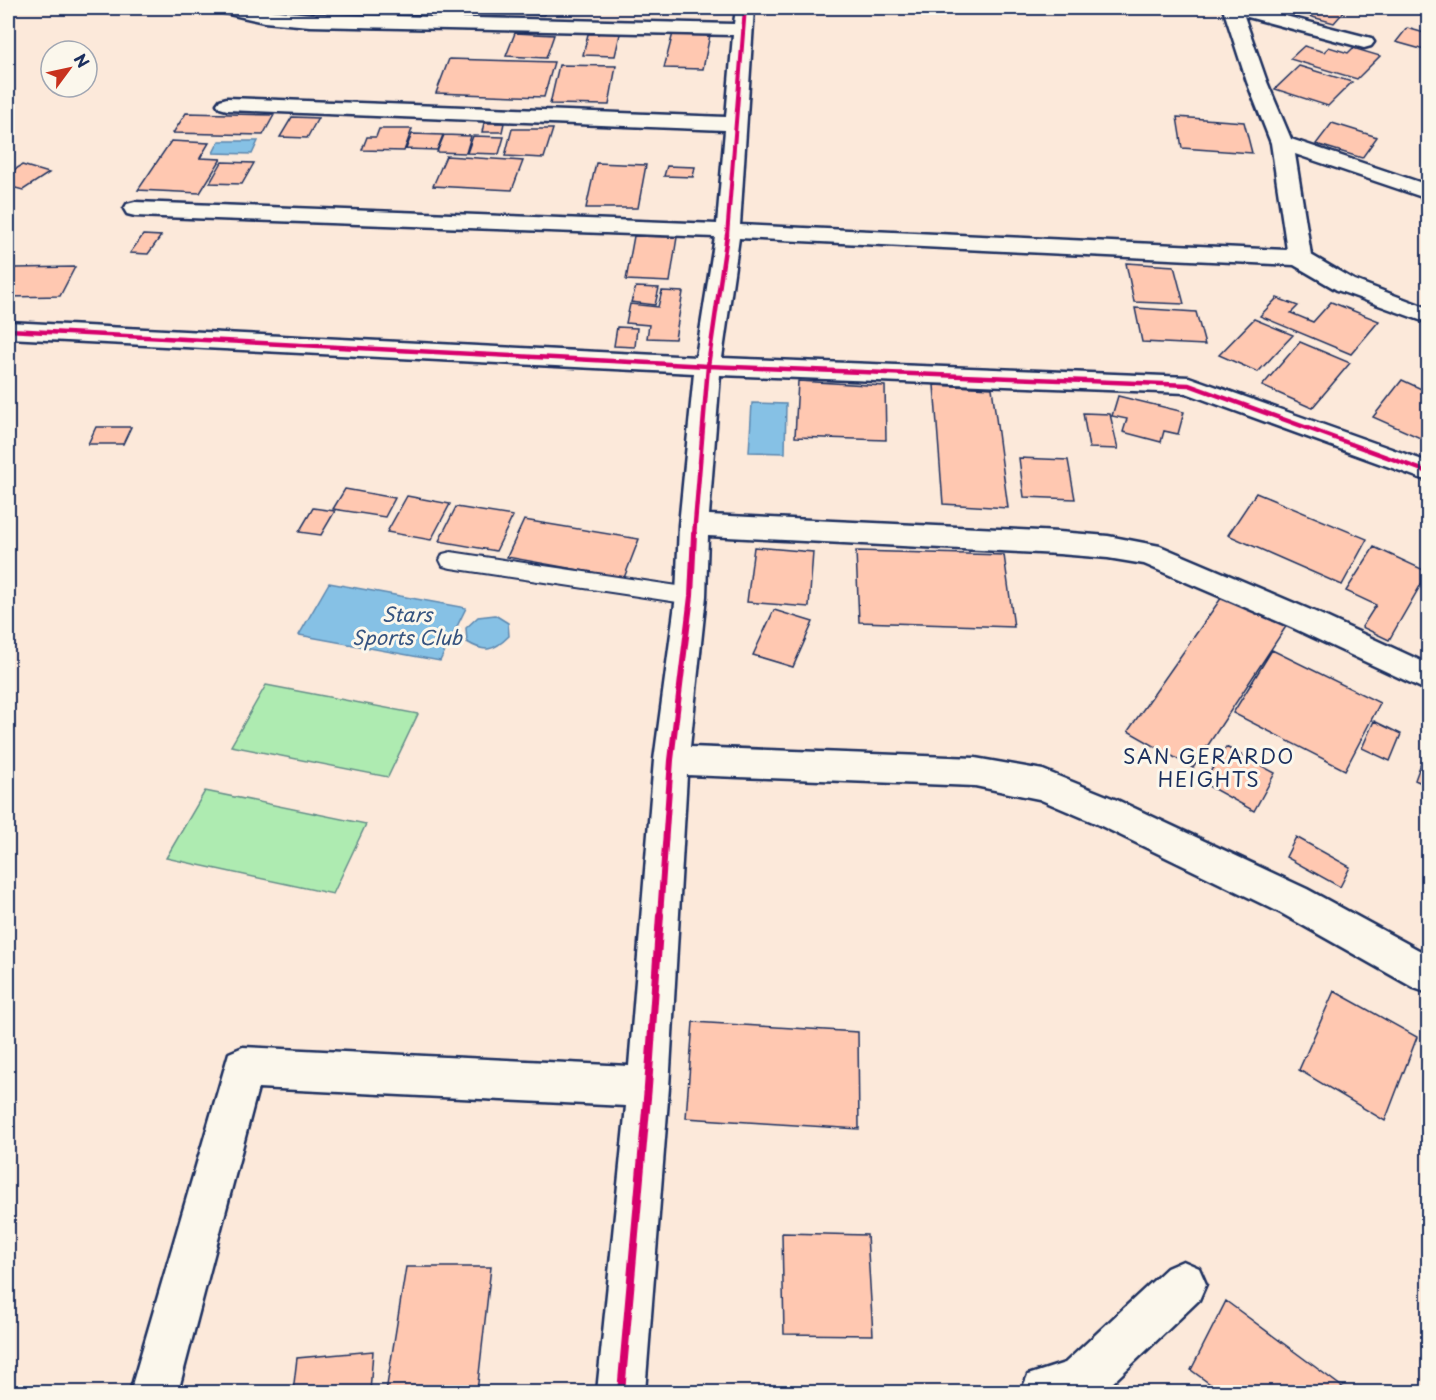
<svg xmlns="http://www.w3.org/2000/svg" width="1436" height="1400" font-family="'Playpen Sans',sans-serif">
	<rect width="100%" height="100%" fill="#fce9da"/>
	<filter id="ink" filterUnits="userSpaceOnUse"><feTurbulence type="fractalNoise" baseFrequency=".0167" numOctaves="2"/><feDisplacementMap in="SourceGraphic" scale="12" xChannelSelector="R" yChannelSelector="G"/><feConvolveMatrix kernelMatrix="1 2 1 2 8 2 1 2 1" color-interpolation-filters="sRGB"/></filter>
	<g filter="url(#ink)">
		<path fill="#aeebb1" stroke="#648d88" stroke-width="1.5" d="M 266,685 L 418,714 L 388,777 L 231,746 Z
			M 205,791 L 366,824 L 333,894 L 166,858 Z"/>
		<path fill="#86c1e5" stroke="#5b87af" stroke-width="1.5" d="M 219,141 L 258,141 L 252,154 L 213,153 Z
			M 752,403 L 786,404 L 785,453 L 749,452 Z
			M 329,583 L 466,608 L 440,661 L 299,635 Z
			M 495,615 L 508,623 L 509,636 C 494,651 485,653 467,642 L 466,628 L 478,617 Z"/>
		<path fill="#ffc8b1" stroke="#1b2f5e" stroke-width="1.5" d="M 467,8 L 508,8 L 506,15 L 465,14 Z
			M 518,8 L 583,8 L 583,11 L 547,8 L 544,15 L 515,14 Z
			M 1312,8 L 1347,8 L 1334,23 L 1305,15 Z
			M 1407,28 L 1428,34 L 1428,51 L 1396,42 Z
			M 674,29 L 700,30 L 700,34 L 710,35 L 703,69 L 664,68 Z
			M 599,30 L 621,30 L 615,56 L 583,55 L 588,34 L 598,34 Z
			M 515,33 L 554,35 L 546,58 L 506,56 Z
			M 1304,46 L 1324,52 L 1329,47 L 1348,53 L 1353,48 L 1380,56 L 1357,79 L 1290,59 Z
			M 449,59 L 554,62 L 544,97 L 436,93 Z
			M 559,65 L 616,66 L 609,105 L 550,104 Z
			M 1299,66 L 1352,82 L 1328,106 L 1275,89 Z
			M 186,113 L 274,115 L 263,135 L 173,133 Z
			M 292,117 L 318,118 L 307,138 L 280,137 Z
			M 1177,117 L 1244,122 L 1252,153 L 1182,148 Z
			M 484,123 L 504,123 L 502,132 L 482,132 Z
			M 1332,123 L 1377,137 L 1362,158 L 1316,144 Z
			M 379,129 L 412,129 L 404,151 L 362,150 L 367,137 L 376,137 Z
			M 512,129 L 553,129 L 544,158 L 505,156 Z
			M 412,134 L 443,135 L 437,150 L 406,149 Z
			M 444,135 L 471,136 L 466,153 L 437,152 Z
			M 473,136 L 504,137 L 499,154 L 467,153 Z
			M 171,141 L 209,143 L 200,158 L 221,159 L 200,193 L 138,190 Z
			M 446,156 L 523,161 L 512,190 L 433,186 Z
			M 222,162 L 254,163 L 242,184 L 210,183 Z
			M 596,163 L 646,165 L 638,208 L 586,208 Z
			M 22,165 L 49,173 L 23,190 L 8,186 L 8,174 Z
			M 667,166 L 695,167 L 693,177 L 664,176 Z
			M 143,235 L 161,236 L 148,254 L 130,253 Z
			M 634,236 L 677,237 L 670,282 L 626,280 Z
			M 1126,263 L 1174,266 L 1184,304 L 1134,302 Z
			M 75,267 L 60,296 L 8,297 L 8,279 L 15,268 Z
			M 636,287 L 659,288 L 655,305 L 631,302 Z
			M 662,291 L 683,292 L 675,339 L 647,338 L 649,325 L 626,323 L 630,304 L 658,307 Z
			M 1277,298 L 1298,306 L 1291,313 L 1313,322 L 1331,302 L 1379,321 L 1351,354 L 1260,316 Z
			M 1135,308 L 1196,312 L 1205,345 L 1142,342 Z
			M 1254,319 L 1293,335 L 1258,372 L 1219,355 Z
			M 617,327 L 637,328 L 635,347 L 614,346 Z
			M 1300,342 L 1350,363 L 1312,408 L 1262,386 Z
			M 1402,380 L 1428,392 L 1428,438 L 1427,441 L 1373,417 Z
			M 798,381 L 885,386 L 886,440 L 795,437 Z
			M 934,385 L 992,388 L 1008,508 L 943,504 Z
			M 1118,396 L 1184,412 L 1178,434 L 1164,431 L 1161,442 L 1123,432 L 1127,419 L 1112,416 Z
			M 1083,413 L 1110,414 L 1118,449 L 1089,448 Z
			M 96,427 L 131,427 L 123,444 L 88,444 Z
			M 1019,458 L 1068,460 L 1075,499 L 1024,497 Z
			M 345,489 L 395,498 L 385,517 L 333,509 Z
			M 1256,493 L 1367,539 L 1342,585 L 1228,535 Z
			M 407,496 L 450,504 L 431,540 L 387,532 Z
			M 456,507 L 513,516 L 496,551 L 439,541 Z
			M 313,508 L 335,511 L 321,535 L 299,532 Z
			M 524,520 L 639,539 L 624,578 L 507,557 Z
			M 754,547 L 813,552 L 809,607 L 747,602 Z
			M 1374,547 L 1428,572 L 1389,640 L 1362,627 L 1376,605 L 1346,591 Z
			M 856,551 L 1004,555 L 1014,627 L 859,622 Z
			M 1224,594 L 1287,625 L 1193,768 L 1128,731 Z
			M 774,610 L 813,622 L 793,667 L 753,655 Z
			M 1272,650 L 1380,703 L 1345,770 L 1233,713 Z
			M 1374,721 L 1401,734 L 1390,761 L 1362,748 Z
			M 1428,744 L 1428,786 L 1415,780 Z
			M 1226,747 L 1275,773 L 1254,811 L 1203,783 Z
			M 1296,837 L 1350,867 L 1340,887 L 1286,857 Z
			M 1334,991 L 1417,1037 L 1385,1121 L 1299,1070 Z
			M 693,1022 L 858,1032 L 859,1129 L 686,1118 Z
			M 782,1233 L 867,1235 L 873,1335 L 784,1334 Z
			M 406,1267 L 491,1267 L 477,1392 L 386,1392 Z
			M 1226,1301 L 1349,1392 L 1221,1392 L 1191,1370 Z
			M 373,1351 L 370,1392 L 293,1392 L 297,1358 Z"/>
		<g fill="none" stroke-linecap="round" stroke-linejoin="round">
			<g stroke="#1b2f5e" stroke-width="4">
				<path id="service" d="M 451,552 L 691,588 L 699,590 L 702,596 L 699,602 L 691,604 L 451,568 L 443,566 L 440,560 L 443,554 Z"/>
			</g>
			<g stroke="#1b2f5e" stroke-width="5">
				<path id="minor" d="M 218,8 L 250,8 L 310,14 L 734,24 L 736,8 L 754,8 L 740,225 L 1287,250 L 1271,143 L 1247,82 L 1223,8 L 1254,8 L 1371,38 L 1374,42 L 1371,46 L 1364,48 L 1244,16 L 1267,82 L 1291,139 L 1428,185 L 1428,199 L 1295,154 L 1311,255 L 1354,280 L 1428,308 L 1428,323 L 1337,290 L 1294,265 L 739,238 L 722,358 L 1189,377 L 1428,462 L 1428,481 L 1186,393 L 720,375 L 709,515 L 1059,532 L 1108,536 L 1160,546 L 1313,611 L 1428,664 L 1428,691 L 1291,627 L 1144,564 L 1108,558 L 1059,554 L 708,536 L 706,596 L 690,747 L 975,758 L 1043,770 L 1117,800 L 1307,889 L 1428,955 L 1428,993 L 1414,988 L 1281,913 L 1093,822 L 1039,799 L 975,786 L 687,775 L 669,1087 L 645,1392 L 597,1392 L 626,1106 L 258,1088 L 178,1392 L 130,1392 L 229,1053 L 243,1047 L 629,1066 L 654,760 L 676,596 L 679,525 L 694,373 L 8,338 L 8,322 L 696,357 L 715,237 L 135,216 L 127,214 L 124,209 L 127,204 L 135,202 L 717,224 L 725,130 L 227,110 L 220,108 L 217,104 L 220,100 L 227,98 L 726,117 L 733,35 L 310,26 L 264,22 L 220,12 Z
					M 1183,1261 L 1199,1268 L 1206,1284 L 1199,1300 L 1103,1392 L 1021,1392 L 1028,1375 L 1065,1363 L 1167,1268 Z"/>
			</g>
			<use href="#service" fill="#fbf7ec" fill-rule="evenodd"/>
			<use href="#minor" fill="#fbf7ec" fill-rule="evenodd"/>
			<g stroke="#fbf7ec" stroke-width="6">
				<path id="cycleway-far3" d="M 727,236 L 745,8"/>
			</g>
			<g stroke="#fbf7ec" stroke-width="8">
				<path id="cycleway-far2" d="M 8,330 L 708,366 L 1189,385 L 1428,472
					M 694,536 L 708,366 L 727,235"/>
			</g>
			<g stroke="#fbf7ec" stroke-width="10">
				<path id="cycleway-far1" d="M 660,916 L 671,760 L 691,596 L 694,534"/>
			</g>
			<g stroke="#fbf7ec" stroke-width="11">
				<path id="cycleway" d="M 621,1392 L 648,1087 L 660,915"/>
			</g>
			<use href="#cycleway-far3" stroke="#d6006c" stroke-width="4"/>
			<use href="#cycleway-far2" stroke="#d6006c" stroke-width="4.5"/>
			<use href="#cycleway-far1" stroke="#d6006c" stroke-width="6"/>
			<use href="#cycleway" stroke="#d6006c" stroke-width="8"/>
		</g>
	</g>
	<g text-anchor="middle" stroke-width="6" stroke-linejoin="round" paint-order="stroke">
		<g font-size="20" font-style="italic" fill="#365480" stroke="#fbf7ec">
			<text x="407" y="622">Stars<tspan x="407" dy="23">Sports Club</tspan></text>
		</g>
		<g font-size="20" letter-spacing="1.5" fill="#1b2f5e" stroke="#fbf7ec">
			<text x="1209" y="764">SAN GERARDO<tspan x="1209" dy="23">HEIGHTS</tspan></text>
		</g>
	</g>
	<rect width="1436" height="1400" fill="none" stroke="#fbf7ec" stroke-width="30"/>
	<rect x="15" y="15" width="1406" height="1370" fill="none" stroke="#1b2f5e" stroke-width="2" filter="url(#ink)"/>
	<g transform="translate(69 69) rotate(57)"><circle r="28" fill="#fbf7ec" stroke="#a1a7b3" stroke-width="1.5"/>
	<path d="M0-4.5L10 22L0 15L-10 22Z" fill="#c8321e"/>
	<text y="-9" font-size="16" font-weight="bold" text-anchor="middle" fill="#1b2f5e">N</text>
	</g>
</svg>
